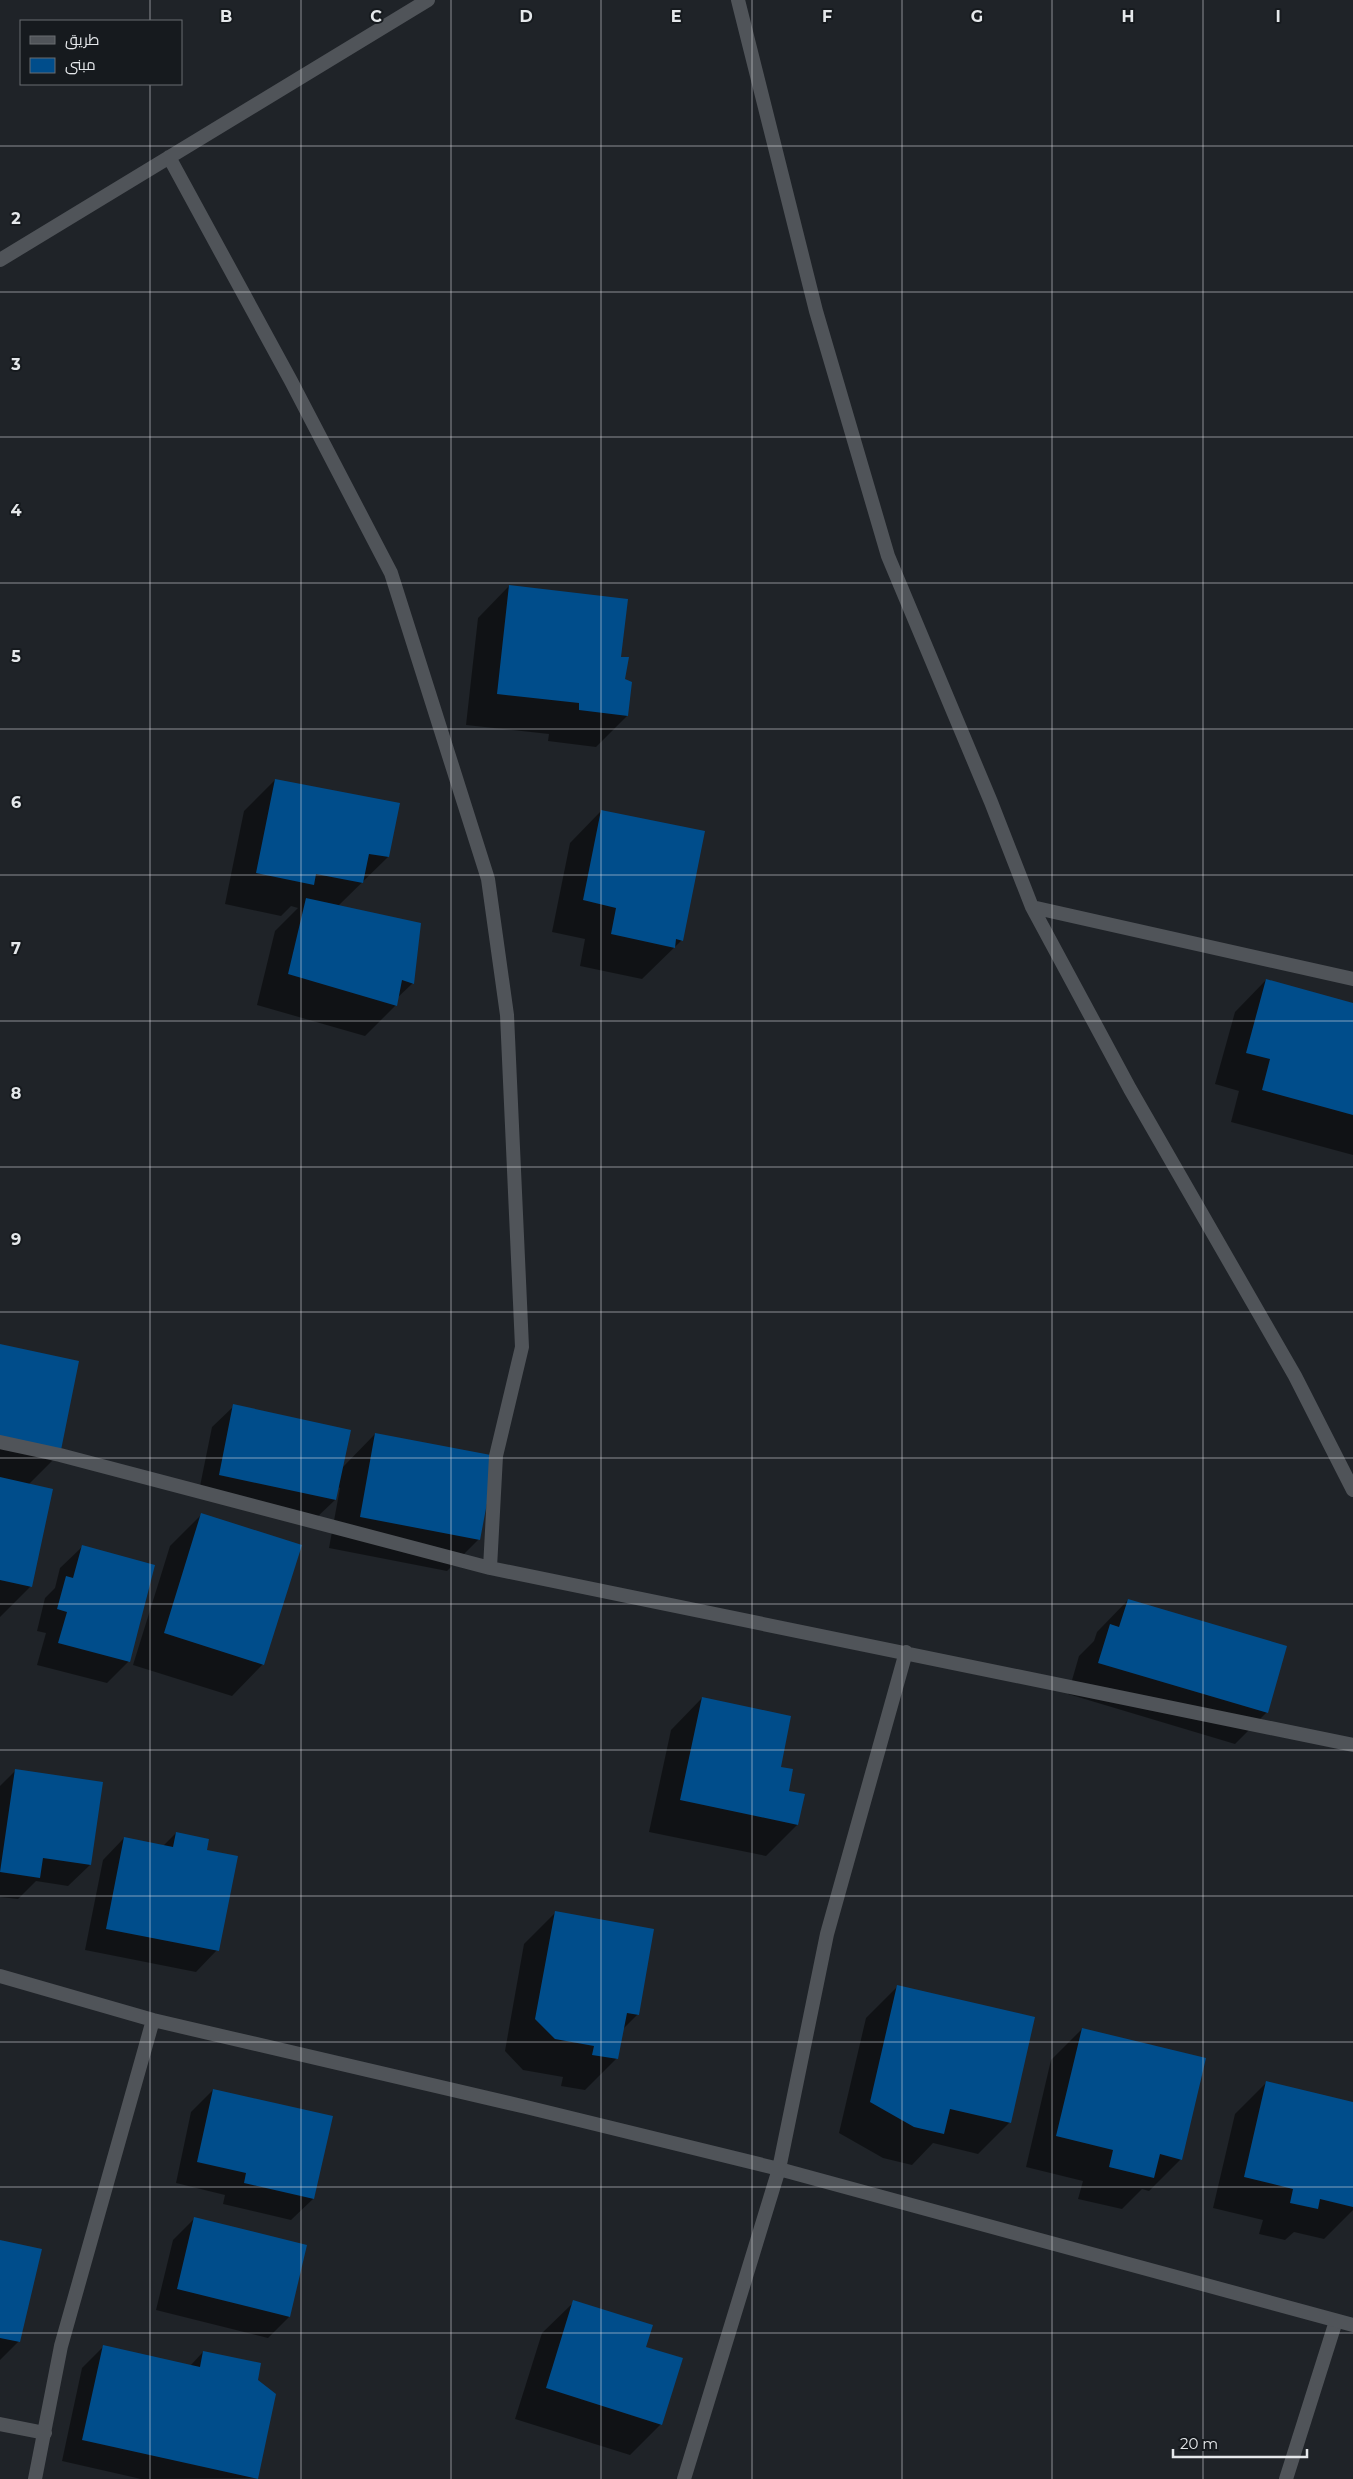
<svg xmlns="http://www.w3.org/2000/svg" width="1353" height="2479" font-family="Montserrat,Cairo,sans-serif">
	<rect width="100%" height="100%" fill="#1f2328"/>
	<path fill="#0007" d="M 509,586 L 620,658 L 627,716 L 596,747 L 548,741 L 549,734 L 466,725 L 478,618 Z
		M 275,780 L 388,857 L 338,906 L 413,983 L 397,998 L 396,1005 L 365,1036 L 257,1005 L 275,931 L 298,908 L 291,906 L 281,916 L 225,904 L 244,811 Z
		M 601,811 L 682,940 L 642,979 L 580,966 L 585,939 L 552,932 L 570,843 Z
		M 1266,980 L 1353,1004 L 1353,1155 L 1231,1122 L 1239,1091 L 1215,1084 L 1235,1012 Z
		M 0,1346 L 59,1454 L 28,1485 L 52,1490 L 30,1587 L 0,1617 Z
		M 234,1406 L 342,1468 L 375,1434 L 479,1539 L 447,1571 L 329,1548 L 340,1488 L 338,1487 L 335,1500 L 313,1521 L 198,1496 L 212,1427 Z
		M 201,1515 L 263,1664 L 232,1696 L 133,1665 L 170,1546 Z
		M 82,1547 L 153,1566 L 128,1662 L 107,1683 L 37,1665 L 46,1633 L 37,1631 L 45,1598 L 55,1588 L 60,1568 Z
		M 1128,1600 L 1267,1712 L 1235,1744 L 1068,1694 L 1079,1656 L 1094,1641 L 1097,1632 Z
		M 702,1698 L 779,1768 L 797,1825 L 766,1856 L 649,1832 L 671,1730 Z
		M 16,1770 L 90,1865 L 68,1886 L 36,1881 L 18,1899 L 0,1897 L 0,1786 Z
		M 176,1833 L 205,1851 L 217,1950 L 196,1972 L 85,1950 L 103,1860 L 124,1838 L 163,1846 Z
		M 556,1912 L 638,2014 L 622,2030 L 617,2058 L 585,2090 L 561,2086 L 563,2077 L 523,2070 L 505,2051 L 524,1944 Z
		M 898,1986 L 1010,2122 L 978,2154 L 933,2143 L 912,2165 L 883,2158 L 839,2133 L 866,2018 Z
		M 1082,2029 L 1181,2159 L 1149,2191 L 1142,2189 L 1122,2209 L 1078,2199 L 1083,2181 L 1026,2167 L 1051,2060 Z
		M 1266,2083 L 1353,2103 L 1353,2210 L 1324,2239 L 1294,2232 L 1285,2240 L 1259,2234 L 1263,2220 L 1213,2208 L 1235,2114 Z
		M 213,2090 L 331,2117 L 313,2199 L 291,2220 L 223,2204 L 225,2195 L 176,2183 L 191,2112 Z
		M 195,2218 L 306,2246 L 289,2317 L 268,2338 L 156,2310 L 173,2240 Z
		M 0,2241 L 19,2341 L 0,2360 Z
		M 574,2302 L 644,2348 L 661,2424 L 630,2455 L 515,2419 L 542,2333 Z
		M 103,2347 L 190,2366 L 203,2352 L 257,2380 L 256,2478 L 141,2479 L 62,2461 L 82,2368 Z"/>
	<path fill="#004d8b" d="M 509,585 L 628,599 L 621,657 L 629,657 L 625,679 L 632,682 L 628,716 L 579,710 L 579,703 L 497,694 Z
		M 275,779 L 400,803 L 389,857 L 369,854 L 363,883 L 316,874 L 314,885 L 256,873 Z
		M 601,810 L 705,831 L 683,941 L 676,939 L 675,948 L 611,934 L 616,908 L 583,900 Z
		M 306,898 L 421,923 L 414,984 L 402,980 L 397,1006 L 288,974 Z
		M 1266,979 L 1353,1003 L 1353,1115 L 1262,1090 L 1270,1059 L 1246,1053 Z
		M 0,1344 L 79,1361 L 60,1455 L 0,1442 Z
		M 233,1404 L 351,1430 L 336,1500 L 219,1475 Z
		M 375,1433 L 496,1456 L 480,1540 L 360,1517 Z
		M 0,1477 L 53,1489 L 32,1587 L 0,1580 Z
		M 201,1513 L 302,1545 L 264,1665 L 164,1633 Z
		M 82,1545 L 155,1565 L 130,1662 L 58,1643 L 67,1612 L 57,1609 L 66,1576 L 73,1578 Z
		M 1128,1599 L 1287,1646 L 1268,1713 L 1098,1663 L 1110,1624 L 1119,1627 Z
		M 702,1697 L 791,1716 L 781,1767 L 793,1769 L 789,1791 L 805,1794 L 798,1825 L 680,1800 Z
		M 15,1769 L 103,1782 L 91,1865 L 43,1858 L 40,1878 L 0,1872 Z
		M 176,1832 L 209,1839 L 207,1850 L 238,1856 L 219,1951 L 106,1929 L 124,1837 L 173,1847 Z
		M 555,1911 L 654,1929 L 639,2015 L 627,2013 L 618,2059 L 592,2055 L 594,2046 L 555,2039 L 535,2019 Z
		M 897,1985 L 1035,2017 L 1011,2123 L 950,2109 L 944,2134 L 914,2127 L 870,2102 Z
		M 1082,2028 L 1206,2058 L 1182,2160 L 1160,2154 L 1154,2178 L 1109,2167 L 1113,2150 L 1056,2136 Z
		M 1266,2081 L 1353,2102 L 1353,2207 L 1320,2199 L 1318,2209 L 1290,2203 L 1293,2189 L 1244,2177 Z
		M 213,2089 L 333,2116 L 314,2199 L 244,2183 L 246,2173 L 197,2162 Z
		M 194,2217 L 307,2245 L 290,2317 L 177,2289 Z
		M 0,2240 L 42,2249 L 20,2342 L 0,2338 Z
		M 573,2300 L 653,2325 L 646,2347 L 683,2358 L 662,2425 L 546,2388 Z
		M 103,2345 L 200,2367 L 203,2351 L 261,2363 L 258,2380 L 276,2394 L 258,2479 L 82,2440 Z"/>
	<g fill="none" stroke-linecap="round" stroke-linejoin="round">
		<path stroke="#505459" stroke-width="14" d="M 1286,2479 L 1336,2321"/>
		<path stroke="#505459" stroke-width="14" d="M 738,0 L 816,311 L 888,556 L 991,802 L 1032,907 L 1130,1089 L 1295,1376 L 1353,1490
			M 169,157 L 291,381 L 391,573 L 488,879 L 507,1015 L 522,1347 L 496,1456 L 490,1568
			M 0,260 L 428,0
			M 1032,907 L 1353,979
			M 0,1442 L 60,1455 L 490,1568 L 1353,1745
			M 0,1976 L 153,2020 L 526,2107 L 779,2169 L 1353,2325
			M 0,2424 L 45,2433
			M 35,2479 L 61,2346 L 153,2020
			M 684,2479 L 779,2169 L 827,1934 L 906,1652"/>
	</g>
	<path fill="none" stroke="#e5e8eb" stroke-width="1" stroke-opacity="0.55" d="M 150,0 L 150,21M 301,0 L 301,2479M 451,0 L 451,2479M 601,0 L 601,2479M 752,0 L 752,2479M 902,0 L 902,2479M 1052,0 L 1052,2479M 1203,0 L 1203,2479M 150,84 L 150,2479M 0,146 L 1353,146M 0,292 L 1353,292M 0,437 L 1353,437M 0,583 L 1353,583M 0,729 L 1353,729M 0,875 L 1353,875M 0,1021 L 1353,1021M 0,1167 L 1353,1167M 0,1312 L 1353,1312M 0,1458 L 1353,1458M 0,1604 L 1353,1604M 0,1750 L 1353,1750M 0,1896 L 1353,1896M 0,2042 L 1353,2042M 0,2187 L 1353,2187M 0,2333 L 1353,2333"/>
	<g font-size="16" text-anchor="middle" font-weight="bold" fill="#e5e8eb" stroke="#161a1e" stroke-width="4" stroke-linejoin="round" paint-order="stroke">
		<text x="226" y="22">B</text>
		<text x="376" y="22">C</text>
		<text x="526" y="22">D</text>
		<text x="676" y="22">E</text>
		<text x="827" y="22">F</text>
		<text x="977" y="22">G</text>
		<text x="1128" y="22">H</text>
		<text x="1278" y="22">I</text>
		<text x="16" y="224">2</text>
		<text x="16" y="370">3</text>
		<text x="16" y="516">4</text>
		<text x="16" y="662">5</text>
		<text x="16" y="808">6</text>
		<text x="16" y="954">7</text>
		<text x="16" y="1099">8</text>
		<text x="16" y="1245">9</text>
	</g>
	<rect x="20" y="20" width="162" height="65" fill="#161a1e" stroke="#696c70"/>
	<rect x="30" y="36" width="25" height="8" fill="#505459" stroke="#696c70"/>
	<text x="65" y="45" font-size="15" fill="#e5e8eb">طريق</text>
	<rect x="30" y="58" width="25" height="15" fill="#004d8b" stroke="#696c70"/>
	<text x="65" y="70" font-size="15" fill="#e5e8eb">مبنى</text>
	<path d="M1173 2449v8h134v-8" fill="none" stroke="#e5e8eb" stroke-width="2.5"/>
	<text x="1180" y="2449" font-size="15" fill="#e5e8eb" stroke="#161a1e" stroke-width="4" paint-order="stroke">20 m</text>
</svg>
